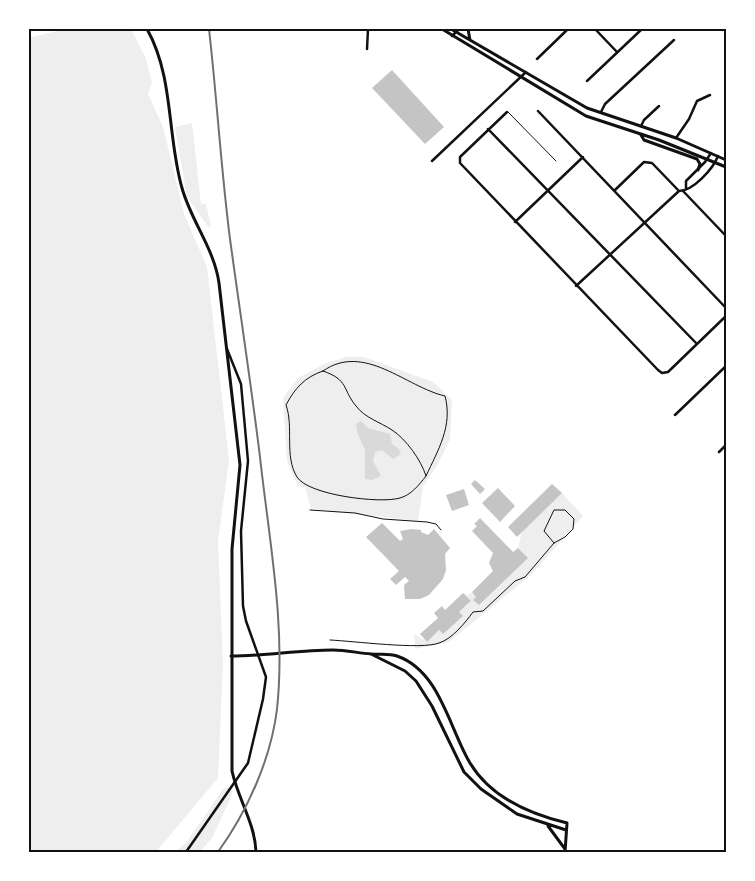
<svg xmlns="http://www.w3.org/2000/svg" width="755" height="881" font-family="Montserrat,sans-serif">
	<rect width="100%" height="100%" fill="#fff"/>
	<path fill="#eee" d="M 65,29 L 131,29 L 146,59 L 152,83 L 148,94 L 163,127 L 184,214 L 207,267 L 229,460 L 218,542 L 223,664 L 218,778 L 156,852 L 29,852 L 29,38 Z
		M 192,123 L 201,204 L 206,204 L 211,226 L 209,228 L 187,197 L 175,127 Z
		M 346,357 L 364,357 L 433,382 L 452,400 L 450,439 L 438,464 L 423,487 L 418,521 L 311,509 L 305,487 L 298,486 L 287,461 L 283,398 L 298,378 L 324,364 Z
		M 562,493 L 583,516 L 532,574 L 449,642 L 415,649 L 414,634 L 427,642 L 439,630 L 443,634 L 459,612 L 471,602 L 463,593 L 468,595 L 472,592 L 476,597 L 474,600 L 479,605 L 527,558 L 518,548 L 522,531 Z
		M 227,787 L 232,791 L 231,797 L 212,838 L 200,852 L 175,852 L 186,843 L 224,788 Z"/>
	<path fill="#d9d9d9" d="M 361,421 L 368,428 L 390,434 L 392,444 L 399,449 L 401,454 L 393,459 L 382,450 L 375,452 L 373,461 L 381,476 L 372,480 L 365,479 L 365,450 L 357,432 L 356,424 Z"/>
	<path fill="#c4c4c4" d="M 392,70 L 444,127 L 425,144 L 372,88 Z
		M 475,480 L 485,489 L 480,494 L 471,484 Z
		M 552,484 L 562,493 L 517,537 L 508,527 Z
		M 498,488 L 515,506 L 500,522 L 482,503 Z
		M 464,489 L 469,505 L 452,511 L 446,495 Z
		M 480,518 L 513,552 L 518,548 L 528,558 L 479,605 L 473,600 L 476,597 L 472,592 L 493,571 L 489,563 L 493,553 L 472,531 L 477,526 L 474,524 Z
		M 382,523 L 400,541 L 403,539 L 400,531 L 412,529 L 421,530 L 421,532 L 428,535 L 434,529 L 450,548 L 445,554 L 446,570 L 443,579 L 429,595 L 420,599 L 405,599 L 404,585 L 409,581 L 405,577 L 396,585 L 390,579 L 399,571 L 366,537 Z
		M 463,593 L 471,601 L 459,612 L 463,616 L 443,634 L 439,630 L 427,642 L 420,634 L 438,618 L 434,613 L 442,606 L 445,610 Z"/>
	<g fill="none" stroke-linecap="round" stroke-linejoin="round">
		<path stroke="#111" stroke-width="1" d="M 323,371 C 349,380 342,389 356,406 C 365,418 380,422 392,430 C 406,439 421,460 426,476 C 419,485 411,495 400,498 C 380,504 308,495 297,477 C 284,456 294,427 286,405 C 295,388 305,377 323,371 Z
			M 323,371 C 364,342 406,387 445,396 C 453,426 438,450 426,476
			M 310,510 L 355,513 L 383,519 L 427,522 L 436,524 L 441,530
			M 330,640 C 353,641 421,650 439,643 C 452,639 465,623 473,612 L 483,611 L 515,581 L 525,577 L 554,543 L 565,537 L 573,529 L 574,519 L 565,510 L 554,510 L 544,531 L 554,543"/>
		<path stroke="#111" stroke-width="1" d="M 508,112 L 556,161"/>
		<path stroke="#111" stroke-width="2.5" d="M 595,29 L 617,52
			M 452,36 L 459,29
			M 367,49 L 368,29
			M 537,59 L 568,29
			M 587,81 L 642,29
			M 538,111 L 726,308
			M 507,112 L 460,157 L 460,163 L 658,370 L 662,373 L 668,372 L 726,316
			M 601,112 L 605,104 L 674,40
			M 641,126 L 644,120 L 659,106
			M 488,129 L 697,344
			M 676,138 L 689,119 L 697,101 L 710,95
			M 432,161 L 526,72
			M 686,188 L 686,181 L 705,162 L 711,153
			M 615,190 L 644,162 L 652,163 L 679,191
			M 683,191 L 726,236
			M 515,222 L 583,157
			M 576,286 L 679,191 C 693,191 713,169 718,156
			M 675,415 L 726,366
			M 719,452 L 726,445
			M 186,852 L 248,763 L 263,699 L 266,677 L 246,621 L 243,606 L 241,531 L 248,461 L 241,384 L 227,349"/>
		<path stroke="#111" stroke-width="3" d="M 147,29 C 174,77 167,136 182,188 C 191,221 214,248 219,283 L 240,465 L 232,549 L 232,771 C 238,799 255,823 256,852
			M 442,29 L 586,116 L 659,140 L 726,167
			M 451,29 L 587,108 L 676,138 L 726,160
			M 468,29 L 470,40
			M 641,135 L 644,140 L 697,159 L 700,164 L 698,170
			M 371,654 L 405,671 L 416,681 L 432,706 L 464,772 L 481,789 L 517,814 L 566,830
			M 231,656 C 265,656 299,650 333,650 C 346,650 358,653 371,654 C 380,655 388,653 397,656 C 440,671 449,728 470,763 C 491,798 529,814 567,823 L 565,852
			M 548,826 L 565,849"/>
		<path stroke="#707070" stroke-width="2" d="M 209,29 C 217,99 221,169 230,239 C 240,312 251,384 260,457 C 269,540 286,625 277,709 C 271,759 247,812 218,852"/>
	</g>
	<rect width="755" height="881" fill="none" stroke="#ffffff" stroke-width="60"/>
	<rect x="30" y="30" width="695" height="821" fill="none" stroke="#111" stroke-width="2"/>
</svg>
